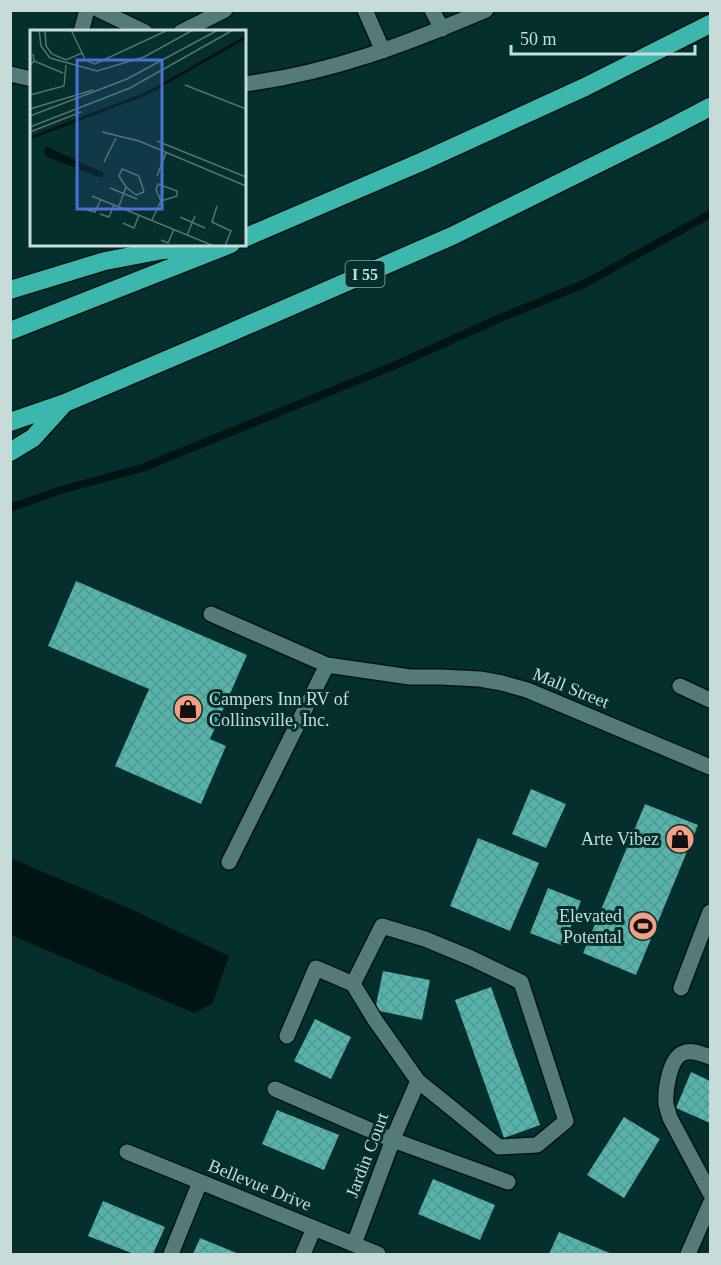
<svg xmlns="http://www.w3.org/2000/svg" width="721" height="1265" font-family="Georgia,serif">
	<defs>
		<pattern id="building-cross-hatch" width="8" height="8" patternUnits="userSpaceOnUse" patternTransform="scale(1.5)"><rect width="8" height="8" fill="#58b3ab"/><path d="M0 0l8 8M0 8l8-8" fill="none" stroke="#519790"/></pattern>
	</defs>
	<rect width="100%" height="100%" fill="#042f2c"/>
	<path fill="#001513" d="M 10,858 L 131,909 L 229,956 L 213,1003 L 194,1013 L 11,935 Z"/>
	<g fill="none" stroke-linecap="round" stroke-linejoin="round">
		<path stroke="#001513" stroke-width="8" d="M 10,508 L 61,490 L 142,468 L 398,364 L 498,319 L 584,284 L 710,214"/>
	</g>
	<path fill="url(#building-cross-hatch)" d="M 76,581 L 247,655 L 210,739 L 226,746 L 201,804 L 115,766 L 149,689 L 48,646 Z
		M 531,789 L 566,804 L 546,848 L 512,834 Z
		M 645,804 L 698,825 L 636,975 L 583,953 Z
		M 478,838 L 539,863 L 510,931 L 450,906 Z
		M 548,888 L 581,901 L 563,946 L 530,933 Z
		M 383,971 L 430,980 L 422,1020 L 375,1010 Z
		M 491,987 L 540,1125 L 504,1138 L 455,1000 Z
		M 315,1019 L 351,1037 L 331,1079 L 294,1061 Z
		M 691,1072 L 710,1081 L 710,1123 L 676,1108 Z
		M 277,1110 L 339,1135 L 324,1170 L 262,1144 Z
		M 624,1117 L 660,1139 L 624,1198 L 587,1175 Z
		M 433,1179 L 495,1205 L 480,1240 L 418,1214 Z
		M 103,1201 L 165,1227 L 153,1254 L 134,1254 L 88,1236 Z
		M 559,1232 L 612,1254 L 549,1254 Z
		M 200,1238 L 239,1254 L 193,1254 Z"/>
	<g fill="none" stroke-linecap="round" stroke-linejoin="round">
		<g stroke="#001614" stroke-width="18">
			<path id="minor" d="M 99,10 L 145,32
				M 365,10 L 383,51
				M 432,10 L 442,29
				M 81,32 L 87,10
				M 181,32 L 225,10
				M 10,74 L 32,79
				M 244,84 C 331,73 406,44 486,10
				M 211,614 L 327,665 L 410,677 L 440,677 L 480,679 L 502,683 L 527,690 L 710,767
				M 680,686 L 710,700
				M 229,862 L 327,665
				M 382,926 L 425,939 L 471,958 L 521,982 L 566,1121 L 537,1145 L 499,1147 L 454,1110 L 418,1081 L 375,1020 L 353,984 Z
				M 681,988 L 710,912
				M 287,1036 L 316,968 L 353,984
				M 710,1057 C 702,1054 692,1049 683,1053 C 669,1059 665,1091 666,1104 C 667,1109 669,1114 670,1118 L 710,1193
				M 275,1089 L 393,1140 L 508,1182
				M 127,1152 L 378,1254
				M 354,1244 L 395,1134 L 418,1081
				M 171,1254 L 200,1182
				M 303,1254 L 314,1228
				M 688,1254 L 710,1204"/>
		</g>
		<g stroke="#001614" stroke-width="21">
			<path id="highway" d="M 244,238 L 421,162 L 585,87 L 710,24
				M 10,290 L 105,261 L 163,250 L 210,247
				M 10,331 L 231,244
				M 10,422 L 65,403 L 218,338 L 452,236 L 664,131 L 710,107
				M 10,452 L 33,438 L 62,406"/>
		</g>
		<use href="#minor" stroke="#547b77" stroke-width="15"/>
		<use href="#highway" stroke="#3bb7ae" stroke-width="18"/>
	</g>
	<defs>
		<g id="shop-disc" transform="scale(1.5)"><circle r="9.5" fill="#f39f84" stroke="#042f2c"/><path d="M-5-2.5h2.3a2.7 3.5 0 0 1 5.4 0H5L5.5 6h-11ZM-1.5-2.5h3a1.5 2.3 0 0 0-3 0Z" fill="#111"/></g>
		<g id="stadium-disc" transform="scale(1.5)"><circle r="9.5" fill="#f39f84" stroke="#042f2c"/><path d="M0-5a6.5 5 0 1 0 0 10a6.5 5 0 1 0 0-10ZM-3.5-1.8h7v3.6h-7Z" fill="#111"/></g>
	</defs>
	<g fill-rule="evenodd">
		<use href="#shop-disc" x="188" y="709"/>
		<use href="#shop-disc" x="680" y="839"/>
		<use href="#stadium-disc" x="643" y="926"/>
	</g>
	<g text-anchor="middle" stroke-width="6" stroke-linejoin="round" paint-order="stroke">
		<rect fill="#042f2c" stroke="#8ca8a5" stroke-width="1.5" x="345.5" y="261" width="39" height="26" rx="4.5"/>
		<g font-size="16" font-weight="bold" fill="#c7dcd9">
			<text x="365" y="280">I 55</text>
		</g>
		<g font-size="18" fill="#c7dcd9" stroke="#042f2c">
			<text transform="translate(571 688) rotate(22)" y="6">Mall Street</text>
			<text transform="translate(367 1155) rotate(-69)" y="6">Jardin Court</text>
			<text transform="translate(260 1185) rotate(22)" y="6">Bellevue Drive</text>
		</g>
		<g font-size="18" fill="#c7dcd9" stroke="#042f2c" text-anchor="end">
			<text x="209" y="705" text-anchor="start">Campers Inn RV of<tspan x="209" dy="21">Collinsville, Inc.</tspan></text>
			<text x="659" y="845">Arte Vibez</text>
			<text x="622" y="922">Elevated<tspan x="622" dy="21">Potental</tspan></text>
		</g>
	</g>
	<g transform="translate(30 30)">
		<rect width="216" height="216" fill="#042f2c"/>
		<path d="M 15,116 L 74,143 L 72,148 L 15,126 Z" fill="#001513"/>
		<path fill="none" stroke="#001513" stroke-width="3" d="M 0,108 L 116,64 L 216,7"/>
		<path fill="none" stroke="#527471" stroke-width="1.5" d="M 9,0 L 11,16 L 20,28 L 67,41 L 114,27 L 163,0M 15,0 L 16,16 L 22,24 L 36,30 L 52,23 L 55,30 L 65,34 L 138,0M 41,0 L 52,23M 3,24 L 4,31 L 33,43M 155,55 L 216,79M 0,65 L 34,56 L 36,35M 0,65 L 0,35 L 4,31M 0,79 L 63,60M 0,86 L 97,49 L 188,0M 0,97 L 100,58 L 203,0M 0,102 L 51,82M 72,102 L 109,111 L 216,156M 127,111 L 216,147M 74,132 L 86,108M 92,139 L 109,146 L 114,162 L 106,165 L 96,157 L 89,146 ZM 127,146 L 136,123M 128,154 L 147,161 L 147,166 L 131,171 L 126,160 ZM 80,158 L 107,169M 62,166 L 184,216M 89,176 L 96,157M 187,176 L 182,192 L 201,201 L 195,216M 57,180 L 65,182 L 71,169M 70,184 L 79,187 L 84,175M 150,187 L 175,198M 122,190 L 131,171M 93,193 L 104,198 L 109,185M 157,205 L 165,186M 131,210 L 138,213 L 144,199"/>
		<path fill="#4872d8" fill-opacity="0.15" stroke="#4872d8" stroke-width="3" d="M 47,30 L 132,30 L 132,179 L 47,179 Z"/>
		<rect width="216" height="216" fill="none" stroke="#c7dcd9" stroke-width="3"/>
	</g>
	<rect width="721" height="1265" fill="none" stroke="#c7dcd9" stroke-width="24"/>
	<path d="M511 45v9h184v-9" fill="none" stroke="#c7dcd9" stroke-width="3"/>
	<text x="520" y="45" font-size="18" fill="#c7dcd9" stroke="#042f2c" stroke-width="4.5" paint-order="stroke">50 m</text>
</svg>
